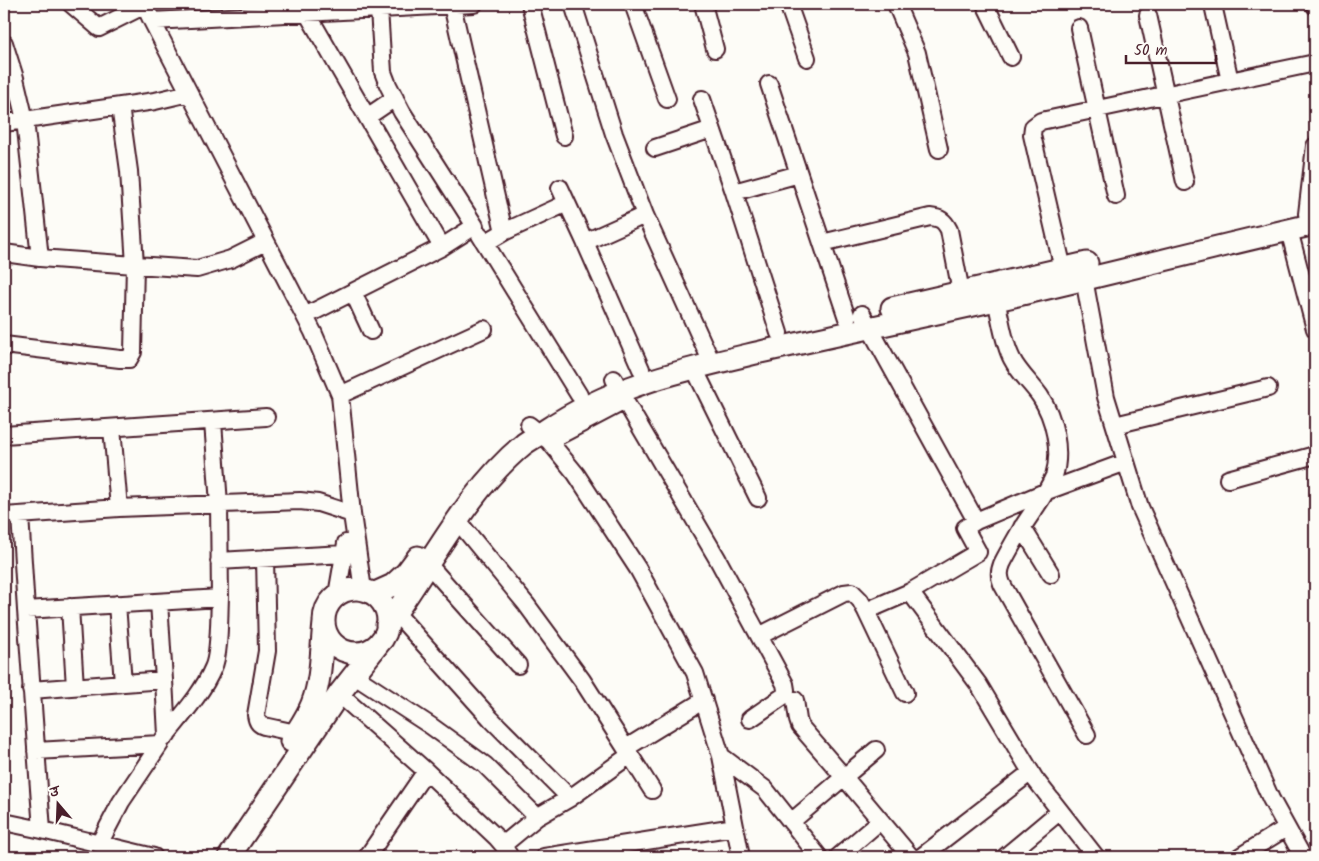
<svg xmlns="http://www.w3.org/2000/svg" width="1319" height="861" font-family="Kalam,'Playpen Sans Deva',sans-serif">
	<rect width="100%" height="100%" fill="#fdfcf7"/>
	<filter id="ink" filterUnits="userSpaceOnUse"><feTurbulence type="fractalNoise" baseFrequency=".02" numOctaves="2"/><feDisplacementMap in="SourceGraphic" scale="10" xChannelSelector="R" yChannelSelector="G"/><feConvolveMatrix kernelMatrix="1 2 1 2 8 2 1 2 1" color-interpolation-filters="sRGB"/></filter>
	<g filter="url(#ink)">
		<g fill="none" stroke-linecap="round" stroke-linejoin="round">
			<g stroke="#4a1f2b" stroke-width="20">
				<path id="minor" d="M 71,4 L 99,28 L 145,5
					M 144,4 L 152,21 L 474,4
					M 530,4 L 564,136
					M 633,4 L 667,99
					M 703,4 L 715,49
					M 788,4 L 807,58
					M 896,4 L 917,53 L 939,149
					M 985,4 L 1011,57
					M 1315,4 L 1315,6
					M 452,5 L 504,232 L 485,243
					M 1213,5 L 1230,81
					M 303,6 L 442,247
					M 1148,15 L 1185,182
					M 152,21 L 313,332 L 340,395 L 352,514 L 363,590
					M 1079,28 L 1116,196
					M 4,43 L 15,78 L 25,120 L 4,123
					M 702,99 L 734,192 L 779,333
					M 367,117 L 395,98
					M 655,148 L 712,129
					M 799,174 L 847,318
					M 560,188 L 585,242 L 645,215 L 614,134 L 573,4
					M 734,192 L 799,174 L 769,84
					M 1307,214 L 1315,146
					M 645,215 L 712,363
					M 1289,230 L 1315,329
					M 504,232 L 567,203
					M 480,235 L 579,395
					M 585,242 L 641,369
					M 822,243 L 930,217 C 940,218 944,220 949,230 L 961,292
					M 4,253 L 40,258 L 25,120 L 155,101 L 189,93
					M 40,258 L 135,265 L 129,171 L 120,106
					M 1082,268 L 1106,397 L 1140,507 L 1271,799 L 1303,857
					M 1063,269 L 1032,135 L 1033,127 L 1041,121 L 1315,63
					M 353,292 L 371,331
					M 996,300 C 1001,319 1003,342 1012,359 C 1019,373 1031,383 1040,396 C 1054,417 1062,451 1054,476 C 1046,495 1033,510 1022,528 C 1015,540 1008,552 1002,564 C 999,572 999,576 1002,584 L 1087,735
					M 305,316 L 442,247 L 475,226 L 402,112 L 388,85 L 383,72 L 379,9
					M 4,345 L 120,359 L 129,359 L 133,352 L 135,265 L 197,269 L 231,259 L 265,242
					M 694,368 L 758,498
					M 614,379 L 625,401
					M 340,395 L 484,329
					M 529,425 L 549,441 L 576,474 L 638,569 L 695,673 L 721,756 L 765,789 L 819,857
					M 1115,425 L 1268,388
					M 112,428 L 119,508
					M 4,435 L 266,417
					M 549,441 L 625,401 L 717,558 L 785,684 L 786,690 L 785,695 L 750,719
					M 1228,479 L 1315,455
					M 20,515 L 26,610 L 220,598 L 219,504 L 213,422
					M 4,516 L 119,508 L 300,501 L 318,503 L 352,514
					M 457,520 L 526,604 L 582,680 L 630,755 L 570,798 L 537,817
					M 976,521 L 1047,491 L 1126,462
					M 1022,527 L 1051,574
					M 265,558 L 267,651 L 256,715 C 257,721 258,724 264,726 L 296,733
					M 219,561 L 344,554
					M 427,563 L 518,665
					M 910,592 L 979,685 L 1035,779 L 1096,857
					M 337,595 L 346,543
					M 159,602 L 164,680
					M 117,604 L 123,683
					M 70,607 L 75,687
					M 866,611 L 905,693
					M 396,613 L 491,719 L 570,798
					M 759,636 L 844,593 L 852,592 L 860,600 L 866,611 L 910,592 L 978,552 L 965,528 L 976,521 L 862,314
					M 353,675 L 431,726 L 485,765 L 537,817 L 503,845
					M 31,690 L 164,680 L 167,735
					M 339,694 L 426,771 L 497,838 L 503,845 L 510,857
					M 795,700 L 798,720 L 800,726 L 844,777 L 876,750
					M 164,738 C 181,716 202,694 213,668 C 220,654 219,615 220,598
					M 626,748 L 704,700
					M 36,751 L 160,744 L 121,802 L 99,844
					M 630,755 L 652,790
					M 721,756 L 741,857
					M 4,822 L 42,830 L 26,610
					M 791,822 L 844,777 L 911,857
					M 42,830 L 154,857
					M 367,857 L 426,771
					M 544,857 L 735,827
					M 838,857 L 880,821
					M 921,857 L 1031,772
					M 1005,857 L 1060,811
					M 1239,857 L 1286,828"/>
			</g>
			<g stroke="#4a1f2b" stroke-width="25">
				<path id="major" d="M 892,308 L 1087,263
					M324 621a32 32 0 1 1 64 0a32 32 0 1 1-64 0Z
					M 373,594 L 393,585 L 406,573 L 418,557
					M 387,625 C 432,564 465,493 524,444 C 531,439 539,435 546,430 C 616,383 689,369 769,350 C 844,333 920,317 996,300 C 1103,276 1209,248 1315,224
					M 291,741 C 298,729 307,717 312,704 C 322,679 321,649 324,623
					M 229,857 L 339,694 L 383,638"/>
			</g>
			<use href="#minor" stroke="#fdfcf7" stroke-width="16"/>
			<use href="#major" stroke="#fdfcf7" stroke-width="21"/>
		</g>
	</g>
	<rect width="1319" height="861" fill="none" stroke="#fdfcf7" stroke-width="20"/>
	<rect x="10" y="10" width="1299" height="841" fill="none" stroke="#4a1f2b" stroke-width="2" filter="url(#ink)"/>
	<g transform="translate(58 804) rotate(341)" stroke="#fdfcf7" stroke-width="4" paint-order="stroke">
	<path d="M0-4L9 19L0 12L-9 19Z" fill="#4a1f2b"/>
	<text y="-8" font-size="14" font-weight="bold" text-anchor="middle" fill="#4a1f2b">उ</text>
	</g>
	<path d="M1126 55v8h90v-8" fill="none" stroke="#4a1f2b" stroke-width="2.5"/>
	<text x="1134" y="55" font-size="15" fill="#4a1f2b" stroke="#fdfcf7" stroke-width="4" paint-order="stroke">50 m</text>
</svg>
